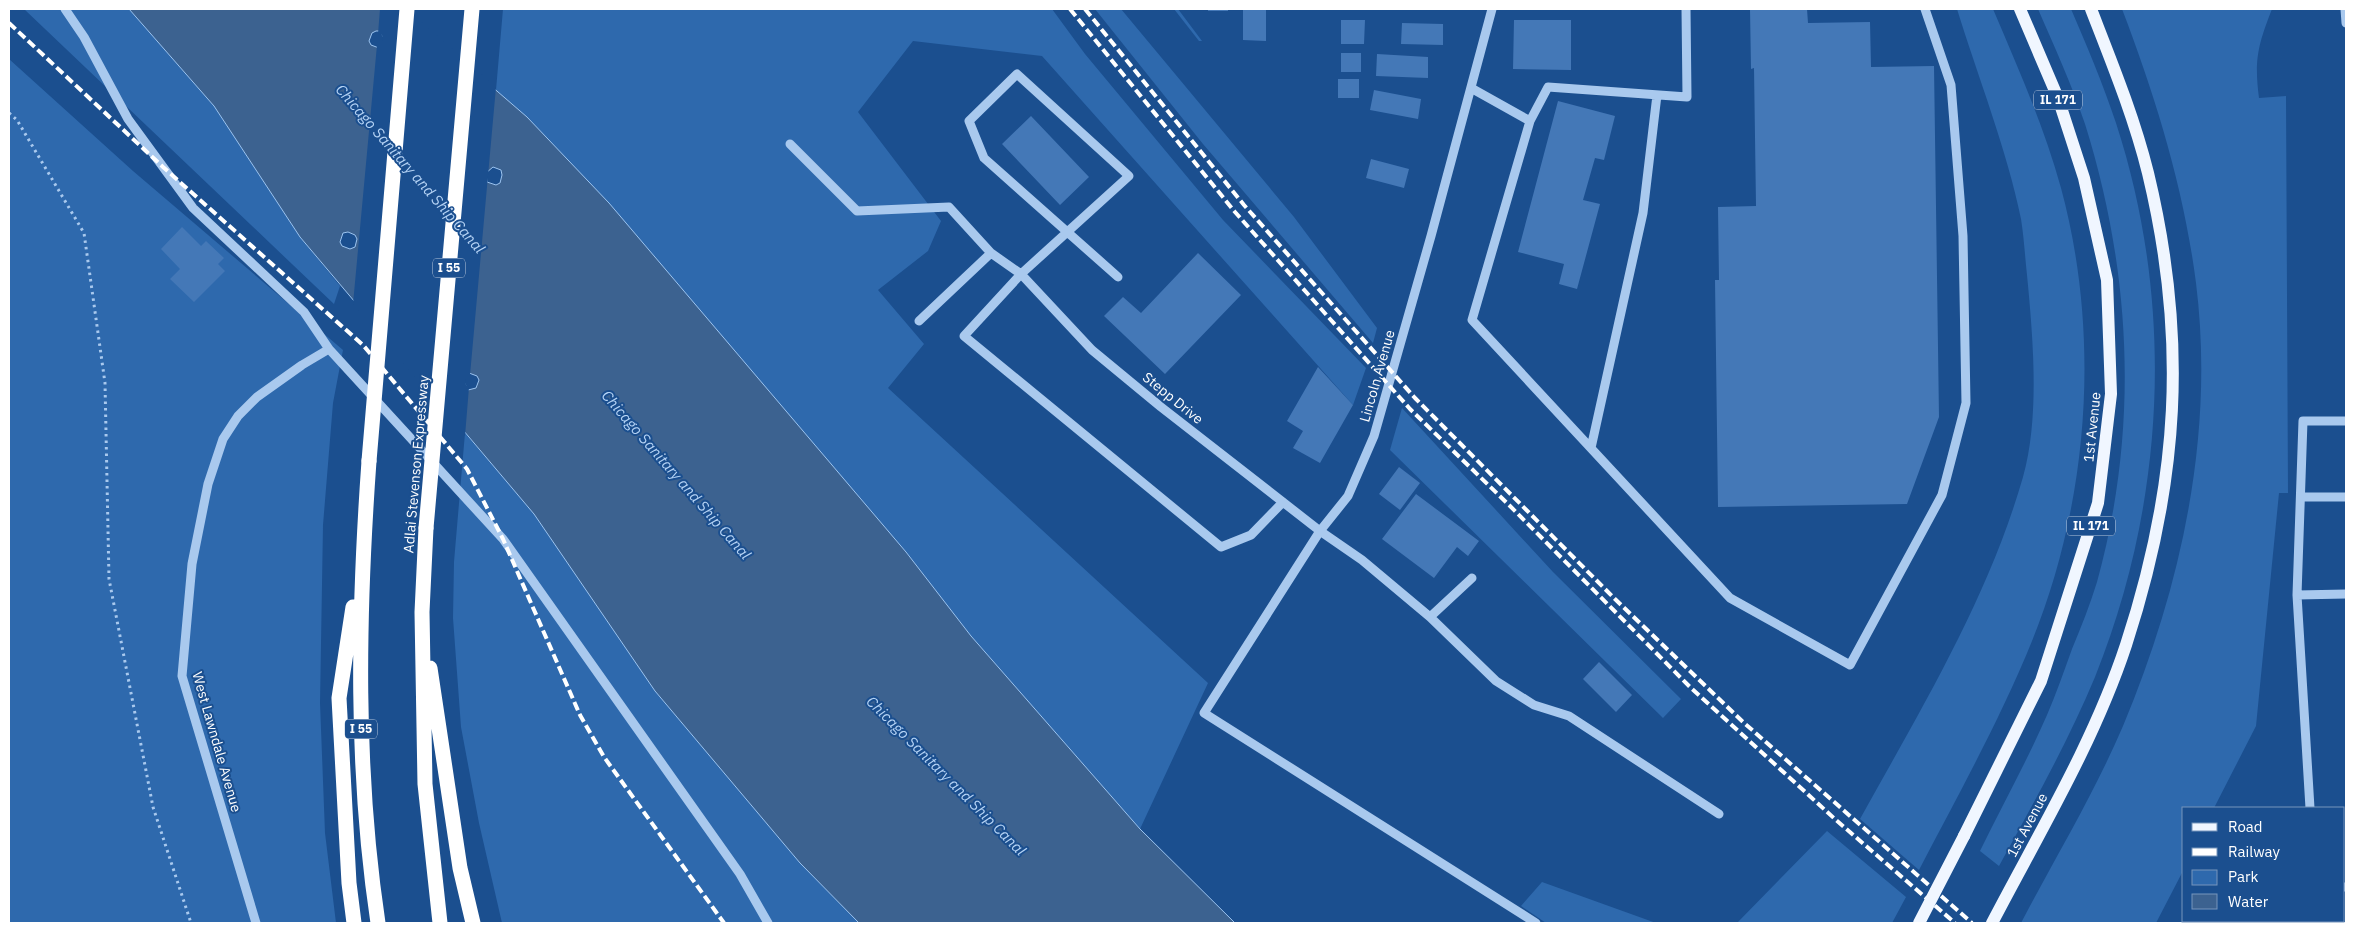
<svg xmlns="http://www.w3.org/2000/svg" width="2355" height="932" font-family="'IBM Plex Sans',sans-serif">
	<rect width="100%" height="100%" fill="#1b4f8f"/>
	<path fill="#2e69ad" d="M 24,9 L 129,9 L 214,106 L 300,237 L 340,286 L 334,304 Z
		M 503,9 L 1052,9 L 1085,54 L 1223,220 L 1366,368 L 1353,405 L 1042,56 L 913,41 L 858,112 L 941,221 L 928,251 L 878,290 L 924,344 L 888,388 L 1208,683 L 1140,829 L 971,636 L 906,552 L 496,90 Z
		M 1095,9 L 1121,9 L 1294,217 L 1377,328 L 1373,343 L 1203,144 Z
		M 1174,9 L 1178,9 L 1202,41 L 1199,41 Z
		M 1957,9 L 1993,9 C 2018,68 2044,126 2061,188 C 2101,336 2089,500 2032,641 C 2000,720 1958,795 1919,870 L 1860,819 C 1921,709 1988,599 2023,477 C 2040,417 2033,337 2027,275 C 2025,257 2024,238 2021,219 C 2007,150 1978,77 1957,9 Z
		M 2038,9 L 2071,9 C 2087,46 2103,84 2116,123 C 2175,304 2166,500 2095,677 C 2068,742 2033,804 1999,866 L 1980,851 C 2002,806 2027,761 2047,715 C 2056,694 2064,671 2072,649 C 2081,627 2090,605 2097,582 C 2139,430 2132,274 2085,124 C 2072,85 2054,46 2038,9 Z
		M 2122,9 L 2272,9 C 2258,45 2254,60 2259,98 L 2286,96 L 2288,493 L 2279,493 L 2256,726 L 2214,808 L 2184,808 L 2184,869 L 2156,923 L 2021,923 C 2055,858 2094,794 2123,726 C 2181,587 2215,435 2196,283 C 2184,189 2156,98 2122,9 Z
		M 9,59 L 133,171 L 343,350 L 333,403 L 323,525 L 320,703 L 325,833 L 336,923 L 9,923 Z
		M 1402,408 L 1553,572 L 1681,699 L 1663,718 L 1390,450 Z
		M 465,433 L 534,514 L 655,691 L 800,863 L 859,923 L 502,923 L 479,823 L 461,727 L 453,618 L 454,562 Z
		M 1827,831 L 1906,897 L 1892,923 L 1737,923 Z
		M 1542,882 L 1656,923 L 1546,923 L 1521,906 Z"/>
	<path fill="#3c6290" stroke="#9cc4f0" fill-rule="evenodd" d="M 129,9 L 402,9 L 527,117 L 609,203 L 906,552 L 971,636 L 1140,829 L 1235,923 L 859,923 L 800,863 L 655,691 L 534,514 L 300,237 L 214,106 ZM 376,31 L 380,31 L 386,42 L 379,48 L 371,45 L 369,41 L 372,33 ZM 493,167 L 501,170 L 502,175 L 500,183 L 496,185 L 487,182 L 486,173 ZM 348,232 L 355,235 L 357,239 L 355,247 L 350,249 L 342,246 L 340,242 L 343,233 ZM 469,373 L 477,376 L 479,380 L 476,388 L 468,390 L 462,378 Z"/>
	<path fill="#1b4f8f" d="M 380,9 L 406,9 L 496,87 L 470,375 L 465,379 L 466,385 L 469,387 L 465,436 L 353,304 L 377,45 L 383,41 L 382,35 L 378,34 Z"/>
	<path fill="#4478b7" d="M 1208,9 L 1228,9 L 1228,11 L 1208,11 Z
		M 1750,9 L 1807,9 L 1808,23 L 1870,22 L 1871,67 L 1934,66 L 1939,417 L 1907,504 L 1718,507 L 1715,280 L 1719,280 L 1718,207 L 1756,206 L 1754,68 L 1751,69 Z
		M 1243,10 L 1266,10 L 1266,41 L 1243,40 Z
		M 1341,20 L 1365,20 L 1364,44 L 1341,44 Z
		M 1514,20 L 1571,20 L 1571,70 L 1513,69 Z
		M 1402,23 L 1443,24 L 1443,45 L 1401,44 Z
		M 1341,53 L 1361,53 L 1361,72 L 1341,72 Z
		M 1377,54 L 1428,57 L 1428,78 L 1376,76 Z
		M 1338,79 L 1359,79 L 1359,98 L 1338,98 Z
		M 1374,90 L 1421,99 L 1418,119 L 1370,110 Z
		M 1558,101 L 1615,116 L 1604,160 L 1595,158 L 1583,200 L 1600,204 L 1577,289 L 1559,284 L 1564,264 L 1518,252 Z
		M 1031,116 L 1089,177 L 1060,205 L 1002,144 Z
		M 1371,159 L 1409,169 L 1404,188 L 1366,178 Z
		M 182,227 L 201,246 L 206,241 L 224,258 L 218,264 L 225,271 L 194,302 L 170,279 L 180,269 L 161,249 Z
		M 1198,253 L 1241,295 L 1165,374 L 1104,316 L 1123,297 L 1141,313 Z
		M 1318,367 L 1353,405 L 1320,463 L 1293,448 L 1303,431 L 1287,421 Z
		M 1399,467 L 1420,483 L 1400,510 L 1379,494 Z
		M 1416,494 L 1479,541 L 1468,556 L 1457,547 L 1434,578 L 1382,539 Z
		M 1599,662 L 1632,695 L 1616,712 L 1583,679 Z"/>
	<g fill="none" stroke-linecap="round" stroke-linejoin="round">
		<path stroke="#a9c9ee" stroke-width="3" stroke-dasharray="2.5 4" stroke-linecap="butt" d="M 9,113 L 17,120 L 84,233 L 105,383 L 109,579 L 153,807 L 191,923"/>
		<path stroke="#a9c9ee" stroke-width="9" d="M 65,9 L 84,37 L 128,119 L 193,208 L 304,312 L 329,349 L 503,539 L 740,874 L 768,923
			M 1492,9 L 1431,236 L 1374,436 L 1348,496 L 1320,531 L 1204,713 L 1536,923
			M 1686,9 L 1687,97 L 1548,87 L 1530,121 L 1472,320 L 1730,598 L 1850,665 L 1942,495 L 1966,403 L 1963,236 L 1951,85 L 1925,9
			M 2345,9 L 2346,23
			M 1471,88 L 1530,121
			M 790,144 L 857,211 L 949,207 L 991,253 L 1021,274 L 1092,350 L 1161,407 L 1320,531 L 1362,560 L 1430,617 L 1496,681 L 1534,705 L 1569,716 L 1719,814
			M 1118,277 L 984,158 L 969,121 L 1017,74 L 1129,176 L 1021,274 L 964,336 L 1221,547 L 1251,535 L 1283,502
			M 919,321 L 991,253
			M 1591,448 L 1643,213 L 1657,95
			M 2301,497 L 2346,497
			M 2297,595 L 2346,594
			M 1430,617 L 1472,578
			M 2310,808 L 2297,595 L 2303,421 L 2346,421
			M 2344,887 L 2346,887
			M 256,923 L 182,676 L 192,564 L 208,484 L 223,439 L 238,416 L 257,397 L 302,365 L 329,349"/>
		<path stroke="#f0f6ff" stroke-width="12" d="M 1964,836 L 2041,681 L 2098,503 L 2111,394 L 2107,280 L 2084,178 L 2058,98 L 2020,9
			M 1992,923 C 2039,833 2094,742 2126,645 C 2179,483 2188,339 2148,173 C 2134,117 2112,63 2091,9"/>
		<path stroke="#fff" stroke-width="15" d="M 369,461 C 358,615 355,770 378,923
			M 426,528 L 422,612 L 425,784 L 440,923
			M 353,607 L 339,698 L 349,883 L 354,923
			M 430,668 L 460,868 L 473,923"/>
		<path stroke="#fff" stroke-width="4" stroke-dasharray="9 4" stroke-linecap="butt" d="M 1070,9 L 1235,212 L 1410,409 L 1509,505 L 1691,688 L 1836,820 L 1955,923
			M 1085,9 L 1244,205 L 1415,398 L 1615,599 L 1743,722 L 1972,923
			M 9,23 L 163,167 L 363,345 L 467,469 L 503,539 L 580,715 L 604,757 L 724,923"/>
		<path stroke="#f0f6ff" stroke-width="12" d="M 1919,923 L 1964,836"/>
		<path stroke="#fff" stroke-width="15" d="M 369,461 L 407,9
			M 426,528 L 472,9"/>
	</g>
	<g text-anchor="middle" stroke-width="4" stroke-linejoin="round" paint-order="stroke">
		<g fill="#1b4f8f" stroke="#bbcadd" stroke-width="1">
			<rect x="2034" y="90.5" width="48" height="19" rx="4"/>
			<rect x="433" y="258.5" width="32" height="19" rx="4"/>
			<rect x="2067" y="516.5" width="48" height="19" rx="4"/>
			<rect x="345" y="719.5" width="32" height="19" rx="4"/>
		</g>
		<g font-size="12" font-weight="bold" fill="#fff">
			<text x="2058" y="104">IL 171</text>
			<text x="449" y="272">I 55</text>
			<text x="2091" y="530">IL 171</text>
			<text x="361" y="733">I 55</text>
		</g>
		<g font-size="14" fill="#fff" stroke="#1b4f8f">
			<text transform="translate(1377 376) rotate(-74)" y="5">Lincoln Avenue</text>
			<text transform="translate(1173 398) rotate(39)" y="5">Stepp Drive</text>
			<text transform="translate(2092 427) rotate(-84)" y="5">1st Avenue</text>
			<text transform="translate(416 464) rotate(-85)" y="5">Adlai Stevenson Expressway</text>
			<text transform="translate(217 742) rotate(74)" y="5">West Lawndale Avenue</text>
			<text transform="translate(2027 825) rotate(-62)" y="5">1st Avenue</text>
		</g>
		<g font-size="15" font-style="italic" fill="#b5d3f5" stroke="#1b4f8f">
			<text transform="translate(410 169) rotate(49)" y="5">Chicago Sanitary and Ship Canal</text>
			<text transform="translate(676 475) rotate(49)" y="5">Chicago Sanitary and Ship Canal</text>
			<text transform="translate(946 776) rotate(45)" y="5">Chicago Sanitary and Ship Canal</text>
		</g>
	</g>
	<rect width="2355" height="932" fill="none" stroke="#ffffff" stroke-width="20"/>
	<rect x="2182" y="807" width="162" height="115" fill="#1b4f8f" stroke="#7695bc"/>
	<rect x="2192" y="823" width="25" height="8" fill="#f0f6ff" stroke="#7695bc"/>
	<text x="2228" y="832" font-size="15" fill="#ffffff">Road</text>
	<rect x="2192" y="848" width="25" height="8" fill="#ffffff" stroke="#7695bc"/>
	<text x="2228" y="857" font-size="15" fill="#ffffff">Railway</text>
	<rect x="2192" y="870" width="25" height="15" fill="#2e69ad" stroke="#7695bc"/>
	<text x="2228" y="882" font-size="15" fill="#ffffff">Park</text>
	<rect x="2192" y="894" width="25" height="15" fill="#3c6290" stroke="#7695bc"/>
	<text x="2228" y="907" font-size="15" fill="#ffffff">Water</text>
</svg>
